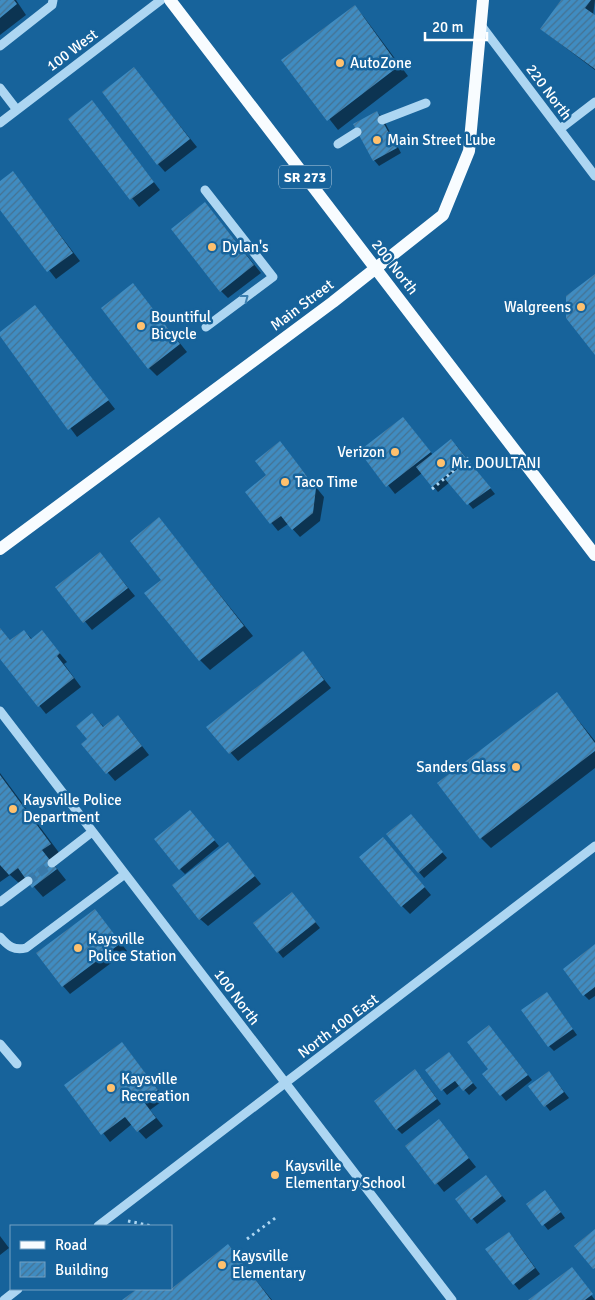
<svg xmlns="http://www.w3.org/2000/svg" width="595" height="1300" font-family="Signika,sans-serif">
	<defs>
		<pattern id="building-hatch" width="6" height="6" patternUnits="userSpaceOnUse" patternTransform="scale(1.25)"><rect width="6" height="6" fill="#408cc1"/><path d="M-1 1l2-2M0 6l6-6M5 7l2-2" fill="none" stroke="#457292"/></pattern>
	</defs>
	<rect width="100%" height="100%" fill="#17639b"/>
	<path fill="#0007" d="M 0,0 L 16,0 L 26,15 L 0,35 Z
		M 562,0 L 595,0 L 593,15 L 595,70 L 541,29 Z
		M 355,7 L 364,17 L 408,76 L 338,130 L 283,60 Z
		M 134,69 L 197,147 L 165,172 L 158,164 Z
		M 92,102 L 160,190 L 139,207 L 70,119 Z
		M 377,112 L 382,117 L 401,153 L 379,166 L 374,160 Z
		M 12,172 L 80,261 L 56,279 L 0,208 L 0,182 Z
		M 212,212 L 261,273 L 228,298 L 221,291 Z
		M 133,285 L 187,352 L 157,376 L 149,368 Z
		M 35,307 L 115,409 L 77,437 L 0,334 Z
		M 403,418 L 433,455 L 456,445 L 495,494 L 473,509 L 450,482 L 438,492 L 422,473 L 395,494 L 361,451 Z
		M 280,443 L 324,497 L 320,521 L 300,537 L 288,524 L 278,531 L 246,492 L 268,475 Z
		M 159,519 L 253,636 L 210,670 L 200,660 L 163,580 Z
		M 107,562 L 135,596 L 92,630 L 57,587 Z
		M 0,629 L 11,641 L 24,631 L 32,639 L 42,632 L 67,662 L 64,664 L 81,687 L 46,714 L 0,657 Z
		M 303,653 L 331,688 L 238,761 L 208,727 Z
		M 557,694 L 595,741 L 595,768 L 491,848 L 481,838 Z
		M 92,715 L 104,727 L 125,724 L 149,755 L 115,781 L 83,744 L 89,739 Z
		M 0,773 L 60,854 L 51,861 L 66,880 L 43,897 L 27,879 L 20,884 L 10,875 L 0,882 Z
		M 411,815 L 447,858 L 424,878 L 419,872 Z
		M 195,817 L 219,846 L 185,874 L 180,869 Z
		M 228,843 L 261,884 L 208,926 L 200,919 Z
		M 390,846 L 431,895 L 410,914 L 402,906 Z
		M 297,899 L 320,928 L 283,958 L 255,923 Z
		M 102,919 L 127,951 L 70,994 L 63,986 Z
		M 595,946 L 595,996 L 589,1000 L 584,995 Z
		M 547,993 L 577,1035 L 554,1051 L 549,1046 Z
		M 494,1032 L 532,1080 L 506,1101 L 484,1074 L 490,1069 Z
		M 122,1043 L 165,1099 L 150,1110 L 163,1126 L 146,1139 L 132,1124 L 110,1142 L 66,1085 Z
		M 449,1053 L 477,1088 L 469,1095 L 460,1085 L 447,1095 L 427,1070 Z
		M 549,1072 L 569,1098 L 550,1111 L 530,1086 Z
		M 420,1076 L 441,1104 L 402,1134 L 397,1129 Z
		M 439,1121 L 476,1167 L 444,1192 L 407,1146 Z
		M 491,1182 L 506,1201 L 477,1224 L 457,1199 Z
		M 550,1197 L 565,1218 L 548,1230 L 528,1205 Z
		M 0,1236 L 9,1248 L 0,1255 Z
		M 514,1239 L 540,1274 L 519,1290 L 487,1250 Z
		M 228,1246 L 272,1300 L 124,1300 L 138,1289 L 171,1289 L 171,1285 L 173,1288 Z
		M 572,1269 L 595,1300 L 531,1300 Z"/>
	<path fill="url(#building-hatch)" d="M 0,0 L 14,0 L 17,4 L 0,18 Z
		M 561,0 L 591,0 L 585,8 L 595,15 L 595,69 L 540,29 Z
		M 355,5 L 399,66 L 327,121 L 281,60 Z
		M 134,67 L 190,139 L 157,165 L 102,92 Z
		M 92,100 L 154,182 L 130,200 L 68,119 Z
		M 377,111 L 397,148 L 373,161 L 353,124 Z
		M 13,171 L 73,253 L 47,272 L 0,210 L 0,181 Z
		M 205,202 L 254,265 L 220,292 L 171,229 Z
		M 595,274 L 595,355 L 566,318 L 566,296 Z
		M 133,283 L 180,344 L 148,369 L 101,308 Z
		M 35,305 L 109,400 L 68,430 L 0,336 L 0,332 Z
		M 403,417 L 431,452 L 386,487 L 359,451 Z
		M 451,439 L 467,459 L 432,487 L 416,467 Z
		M 280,441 L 316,488 L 313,513 L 292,530 L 281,516 L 270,524 L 245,492 L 266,475 L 255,461 Z
		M 468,460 L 491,488 L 467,505 L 445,479 Z
		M 159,517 L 244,626 L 199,661 L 144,593 L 161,580 L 130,541 Z
		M 100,552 L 128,588 L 83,623 L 55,587 Z
		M 0,628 L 10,640 L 24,630 L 31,639 L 42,630 L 60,653 L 57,656 L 74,678 L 38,707 L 0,659 Z
		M 303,651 L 324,680 L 229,754 L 206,727 Z
		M 557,692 L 595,743 L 595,751 L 480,839 L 437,783 Z
		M 92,713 L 103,727 L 118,715 L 142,746 L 106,774 L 81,744 L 87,739 L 76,726 Z
		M 0,775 L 51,844 L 42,850 L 57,869 L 32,888 L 18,868 L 9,875 L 0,865 Z
		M 190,810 L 215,840 L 179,870 L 154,839 Z
		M 411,814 L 443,852 L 418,873 L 386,834 Z
		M 383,837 L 425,887 L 401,907 L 359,857 Z
		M 228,842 L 255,876 L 199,920 L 172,885 Z
		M 292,892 L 316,922 L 277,953 L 253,923 Z
		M 95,909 L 121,943 L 62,987 L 36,953 Z
		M 595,944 L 595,987 L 583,996 L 563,969 Z
		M 547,992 L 573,1029 L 548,1047 L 521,1010 Z
		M 489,1025 L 528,1075 L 500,1096 L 482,1074 L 488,1069 L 467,1042 Z
		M 122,1042 L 158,1090 L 144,1102 L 156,1118 L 137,1132 L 125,1117 L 101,1135 L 64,1085 Z
		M 449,1052 L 473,1083 L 463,1091 L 455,1081 L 441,1091 L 425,1070 Z
		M 415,1069 L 437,1099 L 396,1130 L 374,1101 Z
		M 549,1071 L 564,1092 L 544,1107 L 528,1086 Z
		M 439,1119 L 469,1158 L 435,1185 L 405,1146 Z
		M 486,1175 L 502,1196 L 471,1220 L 455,1199 Z
		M 545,1190 L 561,1212 L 542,1226 L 526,1204 Z
		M 595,1229 L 595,1268 L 593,1269 L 574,1246 Z
		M 509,1232 L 535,1268 L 513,1285 L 485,1249 Z
		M 228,1244 L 271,1300 L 122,1300 L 137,1289 L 171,1289 Z
		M 572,1267 L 593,1294 L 585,1300 L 528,1300 Z"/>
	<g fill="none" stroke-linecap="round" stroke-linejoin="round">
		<path stroke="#3a7aaa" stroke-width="9" stroke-dasharray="9 4.5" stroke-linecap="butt" d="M 28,881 L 52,863"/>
		<path stroke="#add6f2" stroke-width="3" stroke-dasharray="2.5 4" stroke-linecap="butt" d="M 432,489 L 471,456
			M 128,1221 L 152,1226
			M 247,1239 L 278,1216"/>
		<path stroke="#add6f2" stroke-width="9" d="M 480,24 L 595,176
			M 0,46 L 52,5 L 53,0
			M 0,88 L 17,110
			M 382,120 L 426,103
			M 0,123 L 161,0
			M 560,129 L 595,102
			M 338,144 L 357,132
			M 205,190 L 273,277 L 206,327
			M 0,711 L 452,1300
			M 52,863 L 92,832
			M 0,902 L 28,881
			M 0,937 C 8,946 14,951 26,948 L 125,874
			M 0,1044 L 17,1064
			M 98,1226 L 595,846
			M 4,1300 L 18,1289"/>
		<path stroke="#f8fcff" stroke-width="12" d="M 170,0 L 595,555
			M 0,549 L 333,302 L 443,215 L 469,151 L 483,0"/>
	</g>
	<defs><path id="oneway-chevron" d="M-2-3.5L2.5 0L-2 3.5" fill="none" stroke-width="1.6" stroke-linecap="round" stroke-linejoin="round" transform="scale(1.25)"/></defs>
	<use stroke="#3c80b1" href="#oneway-chevron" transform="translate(245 298) rotate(-37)"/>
	<g fill="#ffc16e" stroke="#17639b" stroke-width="2">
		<circle cx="340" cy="63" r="5"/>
		<circle cx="377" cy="140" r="5"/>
		<circle cx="212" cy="247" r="5"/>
		<circle cx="581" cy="307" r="5"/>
		<circle cx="141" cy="326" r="5"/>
		<circle cx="395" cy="452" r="5"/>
		<circle cx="441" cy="463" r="5"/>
		<circle cx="285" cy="482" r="5"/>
		<circle cx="516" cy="767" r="5"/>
		<circle cx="13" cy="809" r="5"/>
		<circle cx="78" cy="948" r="5"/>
		<circle cx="111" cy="1088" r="5"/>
		<circle cx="275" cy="1175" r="5"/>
		<circle cx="222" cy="1265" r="5"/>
	</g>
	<g text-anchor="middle" stroke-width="5" stroke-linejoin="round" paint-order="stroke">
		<rect fill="#17639b" stroke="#b9d0e1" stroke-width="1" x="279" y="165.5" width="52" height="23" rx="4"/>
		<g font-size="14" font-weight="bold" fill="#fff">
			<text x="305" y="182">SR 273</text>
		</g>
		<g font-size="15" fill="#fff" stroke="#17639b">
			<text transform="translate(72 50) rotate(-37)" y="5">100 West</text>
			<text transform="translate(549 92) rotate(53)" y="5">220 North</text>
			<text transform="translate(395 267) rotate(52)" y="5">200 North</text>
			<text transform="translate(302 305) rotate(-37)" y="5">Main Street</text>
			<text transform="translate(237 997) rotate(53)" y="5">100 North</text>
			<text transform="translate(338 1026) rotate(-37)" y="5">North 100 East</text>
		</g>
		<g font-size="15" fill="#fff" stroke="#17639b" text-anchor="start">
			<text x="350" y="68">AutoZone</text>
			<text x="387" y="145">Main Street Lube</text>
			<text x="222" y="252">Dylan's</text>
			<text x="571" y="312" text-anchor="end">Walgreens</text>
			<text x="151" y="322">Bountiful<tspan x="151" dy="17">Bicycle</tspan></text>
			<text x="385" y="457" text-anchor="end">Verizon</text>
			<text x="451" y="468">Mr. DOULTANI</text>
			<text x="295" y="487">Taco Time</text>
			<text x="506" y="772" text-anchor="end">Sanders Glass</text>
			<text x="23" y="805">Kaysville Police<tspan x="23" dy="17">Department</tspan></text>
			<text x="88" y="944">Kaysville<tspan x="88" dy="17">Police Station</tspan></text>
			<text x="121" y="1084">Kaysville<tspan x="121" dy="17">Recreation</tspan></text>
			<text x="285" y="1171">Kaysville<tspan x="285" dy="17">Elementary School</tspan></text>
			<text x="232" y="1261">Kaysville<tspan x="232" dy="17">Elementary</tspan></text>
		</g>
	</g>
	<rect x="10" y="1225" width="162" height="65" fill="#17639b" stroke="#74a1c3"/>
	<rect x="20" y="1241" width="25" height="8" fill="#f8fcff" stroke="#74a1c3"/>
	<text x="55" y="1250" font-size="15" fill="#ffffff">Road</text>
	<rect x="20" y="1262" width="25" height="15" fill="url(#building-hatch)" stroke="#74a1c3"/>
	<text x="55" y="1275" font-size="15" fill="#ffffff">Building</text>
	<path d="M425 32v8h62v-8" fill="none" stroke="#ffffff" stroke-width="2.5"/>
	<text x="432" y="32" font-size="15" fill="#ffffff" stroke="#17639b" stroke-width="4" paint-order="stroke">20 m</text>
</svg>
